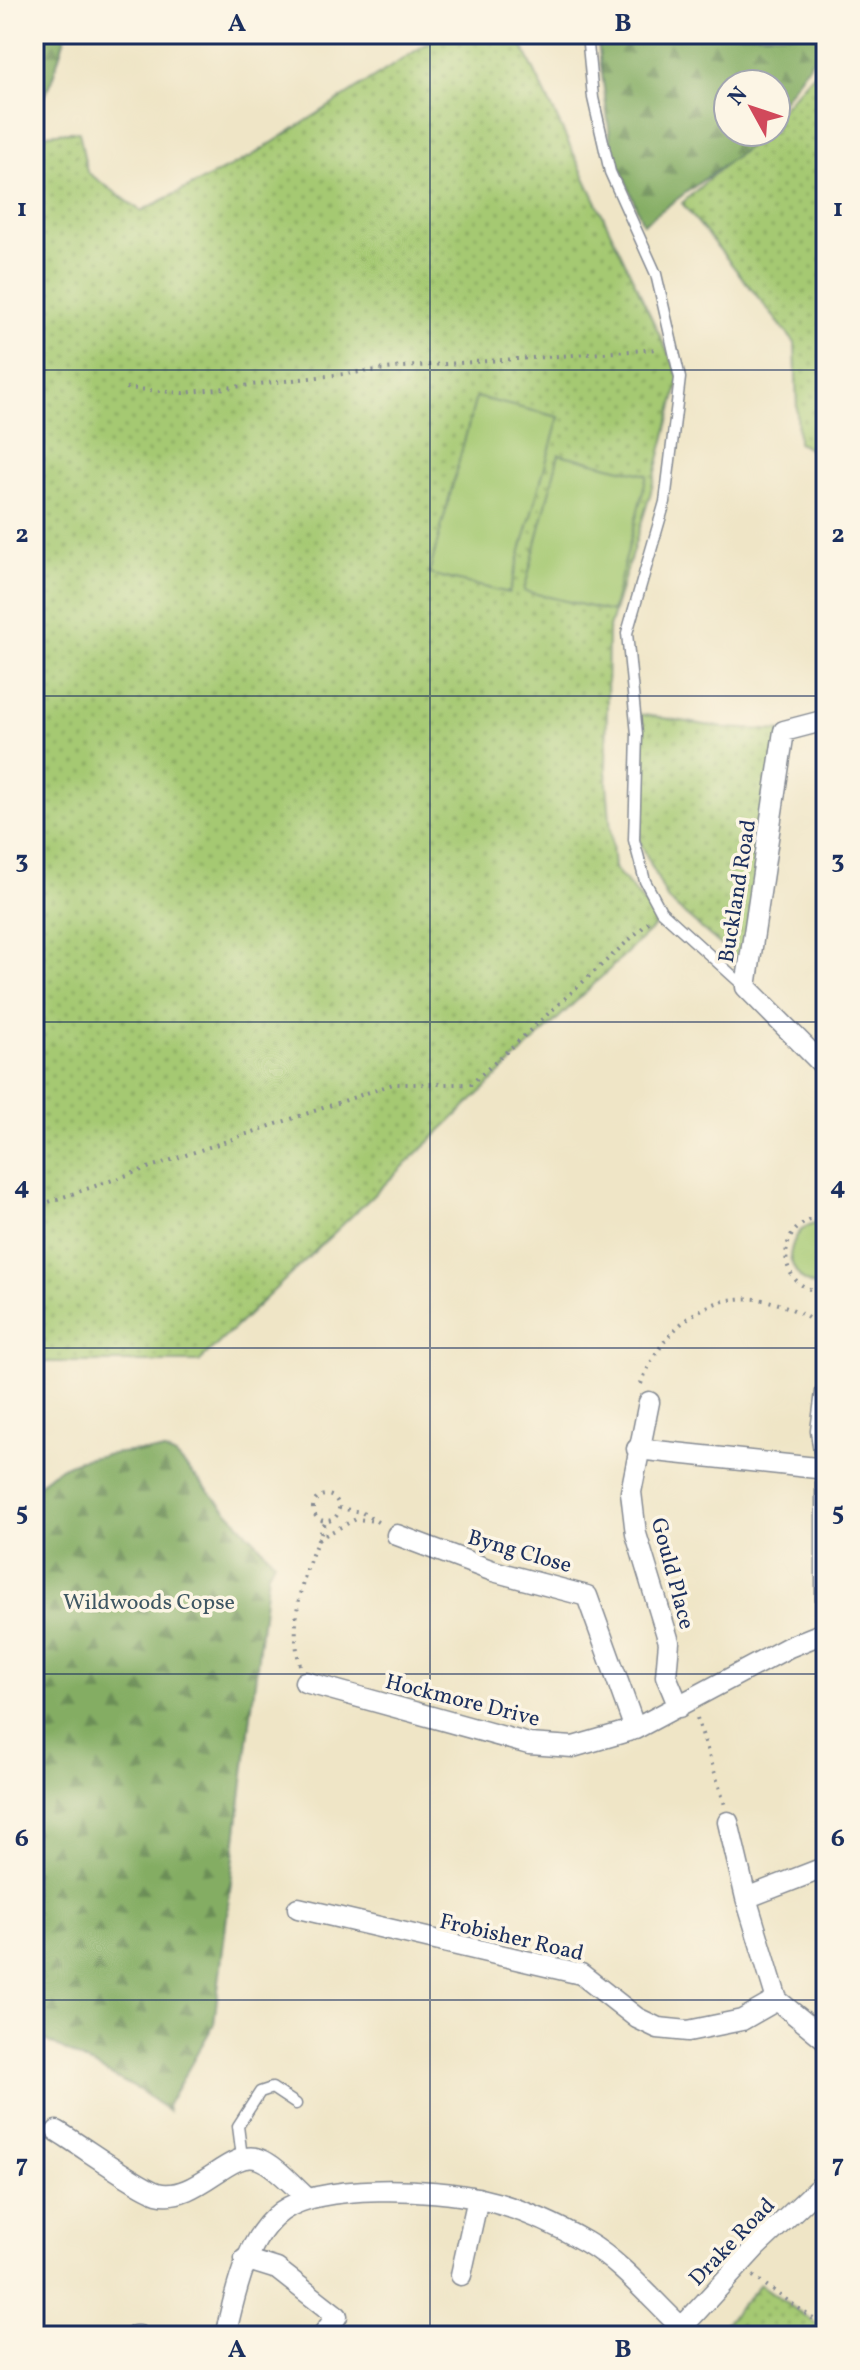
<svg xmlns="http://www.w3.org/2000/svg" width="860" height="2370" font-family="Vollkorn,serif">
	<defs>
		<pattern id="grass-dots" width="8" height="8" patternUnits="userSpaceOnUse" patternTransform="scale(2)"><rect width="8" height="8" fill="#a5c972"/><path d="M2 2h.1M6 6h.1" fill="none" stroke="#86a461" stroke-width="1.8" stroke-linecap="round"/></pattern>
		<pattern id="forest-firs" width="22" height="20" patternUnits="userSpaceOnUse" patternTransform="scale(2)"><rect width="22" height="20" fill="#84ad64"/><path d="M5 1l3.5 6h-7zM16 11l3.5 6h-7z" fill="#6b8d56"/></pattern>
	</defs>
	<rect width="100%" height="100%" fill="#fcf5e5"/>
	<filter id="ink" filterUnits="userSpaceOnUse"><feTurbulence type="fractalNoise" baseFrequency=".0125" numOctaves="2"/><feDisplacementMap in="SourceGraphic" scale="16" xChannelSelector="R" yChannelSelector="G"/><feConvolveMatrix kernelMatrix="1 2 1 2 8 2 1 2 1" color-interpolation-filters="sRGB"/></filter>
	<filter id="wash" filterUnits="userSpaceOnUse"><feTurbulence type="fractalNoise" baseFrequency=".006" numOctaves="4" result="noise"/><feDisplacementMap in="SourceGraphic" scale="32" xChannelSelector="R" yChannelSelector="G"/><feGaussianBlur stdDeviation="1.8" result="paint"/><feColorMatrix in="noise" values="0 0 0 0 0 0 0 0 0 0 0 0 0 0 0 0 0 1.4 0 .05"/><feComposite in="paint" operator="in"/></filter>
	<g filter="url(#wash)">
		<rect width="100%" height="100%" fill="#efe5c6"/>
		<path fill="url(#grass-dots)" stroke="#607c68" stroke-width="2" d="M 442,34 L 517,34 L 680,378 L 650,495 L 608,631 L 606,771 L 614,868 L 660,921 L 199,1362 L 34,1362 L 34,160 L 47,134 L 79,131 L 87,172 L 141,211 L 250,157 Z
			M 826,59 L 826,458 L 798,443 L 795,343 L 682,203 L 761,132 L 776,132 L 776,115 Z
			M 638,714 L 724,728 L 784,731 L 741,962 L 668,900 L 640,842 Z
			M 760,2284 L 826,2331 L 826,2336 L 713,2336 Z"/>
		<path fill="url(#forest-firs)" stroke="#506e61" stroke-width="2" d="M 39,34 L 66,34 L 52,80 L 34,115 L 34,45 Z
			M 597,34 L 826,34 L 826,41 L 776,110 L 776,84 L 728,84 L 728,132 L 759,132 L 748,147 L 643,224 L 611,144 Z
			M 136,1451 L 165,1451 L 176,1456 L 274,1561 L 268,1573 L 214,2024 L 167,2106 L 168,2111 L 141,2091 L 34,2034 L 34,1490 C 64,1456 93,1457 136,1451 Z"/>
		<path fill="#a5c972" stroke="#607c68" stroke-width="2" d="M 476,397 L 559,417 L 509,593 L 429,574 Z
			M 559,454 L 647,475 L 612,612 L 524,591 Z
			M 826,1221 L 826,1288 L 823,1288 C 804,1285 794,1275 790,1256 C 793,1234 804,1222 826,1221 Z"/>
	</g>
	<g filter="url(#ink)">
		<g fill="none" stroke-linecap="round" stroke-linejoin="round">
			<g stroke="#858a92" stroke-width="13">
				<path id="lane" d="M 587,34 L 593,98 L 610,172 L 656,274 L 680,378 L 665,502 L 627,633 L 637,734 L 634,840 L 645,881 L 661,911 L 745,987
					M 242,2157 L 238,2126 L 260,2092 L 272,2088 L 296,2104"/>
			</g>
			<g stroke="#858a92" stroke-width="23">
				<path id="street" d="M 826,720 L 784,731 L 746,987 L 826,1068
					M 826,1392 L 821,1431 L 826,1466
					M 649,1402 L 631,1492 L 636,1534 L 669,1642 L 666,1676 L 679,1707
					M 637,1449 L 826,1469
					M 826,1482 L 826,1599
					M 397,1535 L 493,1571 L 587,1596 L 635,1729
					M 305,1682 L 529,1744 L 573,1747 L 635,1729 L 789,1647 L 826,1632
					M 728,1822 L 746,1898 L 777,2000
					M 746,1898 L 826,1867
					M 298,1908 L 581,1974 L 637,2018 L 658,2028 L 688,2031 L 742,2020 L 777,2000 L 826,2040
					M 57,2131 C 79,2144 138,2187 157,2193 C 197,2203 229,2148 259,2159 C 276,2165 294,2187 307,2198
					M 245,2259 L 277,2269 L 337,2316 L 322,2336
					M 461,2275 L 478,2198
					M 135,2336 L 139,2336
					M 225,2336 C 235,2295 245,2238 282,2211 C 321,2183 434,2188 480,2199 C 517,2207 553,2223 586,2242 C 622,2263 652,2300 682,2328
					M 674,2336 L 756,2247 L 826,2181"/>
			</g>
			<path stroke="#858a92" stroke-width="4" stroke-dasharray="2 6" stroke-linecap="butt" d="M 126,388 L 183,393 L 403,367 L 659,349
				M 34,1207 L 393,1084 L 471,1084 L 651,920
				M 826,1217 C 771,1219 775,1294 826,1291
				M 641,1384 C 675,1297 753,1271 826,1331
				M313 1508a13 13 0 1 1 26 0a13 13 0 1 1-26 0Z
				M 339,1508 L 361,1512 L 381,1524
				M 318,1539 L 356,1519 L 375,1521
				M 300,1665 C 287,1617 306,1565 326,1521
				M 697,1718 L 725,1805
				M 753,2276 L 826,2328
				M 820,2336 L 826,2329"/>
			<use href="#lane" stroke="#fff" stroke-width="10"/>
			<use href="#street" stroke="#fff" stroke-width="20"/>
		</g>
	</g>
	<path fill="none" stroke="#1b2f5e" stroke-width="2" stroke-opacity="0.55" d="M 430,34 L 430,2336M 34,370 L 826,370M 34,696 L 826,696M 34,1022 L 826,1022M 34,1348 L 826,1348M 34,1674 L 826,1674M 34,2000 L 826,2000"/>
	<g text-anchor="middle" stroke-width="7" stroke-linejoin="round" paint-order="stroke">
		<g font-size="22" fill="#1b2f5e" stroke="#fcf5e5">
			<text transform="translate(736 891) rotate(-81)" y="8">Buckland Road</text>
			<text transform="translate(520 1550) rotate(16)" y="8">Byng Close</text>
			<text transform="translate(674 1573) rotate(75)" y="8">Gould Place</text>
			<text transform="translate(463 1699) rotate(14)" y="8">Hockmore Drive</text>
			<text transform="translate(512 1936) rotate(13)" y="8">Frobisher Road</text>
			<text transform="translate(731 2241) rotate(-46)" y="8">Drake Road</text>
		</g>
		<g font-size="22" fill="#3e5663" stroke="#fcf5e5">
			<text x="149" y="1609">Wildwoods Copse</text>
		</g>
	</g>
	<rect width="860" height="2370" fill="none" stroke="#fcf5e5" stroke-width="88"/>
	<g transform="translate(752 108) rotate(310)"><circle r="38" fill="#fcf5e5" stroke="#a2a6af" stroke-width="2"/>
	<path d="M0-6L14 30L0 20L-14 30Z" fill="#d1495b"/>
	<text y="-12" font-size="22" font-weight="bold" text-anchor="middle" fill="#1b2f5e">N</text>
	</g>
	<rect x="44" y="44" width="772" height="2282" fill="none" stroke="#1b2f5e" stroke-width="3"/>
	<g font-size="26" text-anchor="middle" font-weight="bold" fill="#1b2f5e">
		<text x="237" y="31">A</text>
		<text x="623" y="31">B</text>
		<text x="22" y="216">1</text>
		<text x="838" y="216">1</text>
		<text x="22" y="542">2</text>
		<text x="838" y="542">2</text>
		<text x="22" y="868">3</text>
		<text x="838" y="868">3</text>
		<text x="22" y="1194">4</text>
		<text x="838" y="1194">4</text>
		<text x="22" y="1520">5</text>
		<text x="838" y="1520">5</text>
		<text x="22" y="1846">6</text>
		<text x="838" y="1846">6</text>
		<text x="22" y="2172">7</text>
		<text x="838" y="2172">7</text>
		<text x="237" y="2357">A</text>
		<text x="623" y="2357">B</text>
	</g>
</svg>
